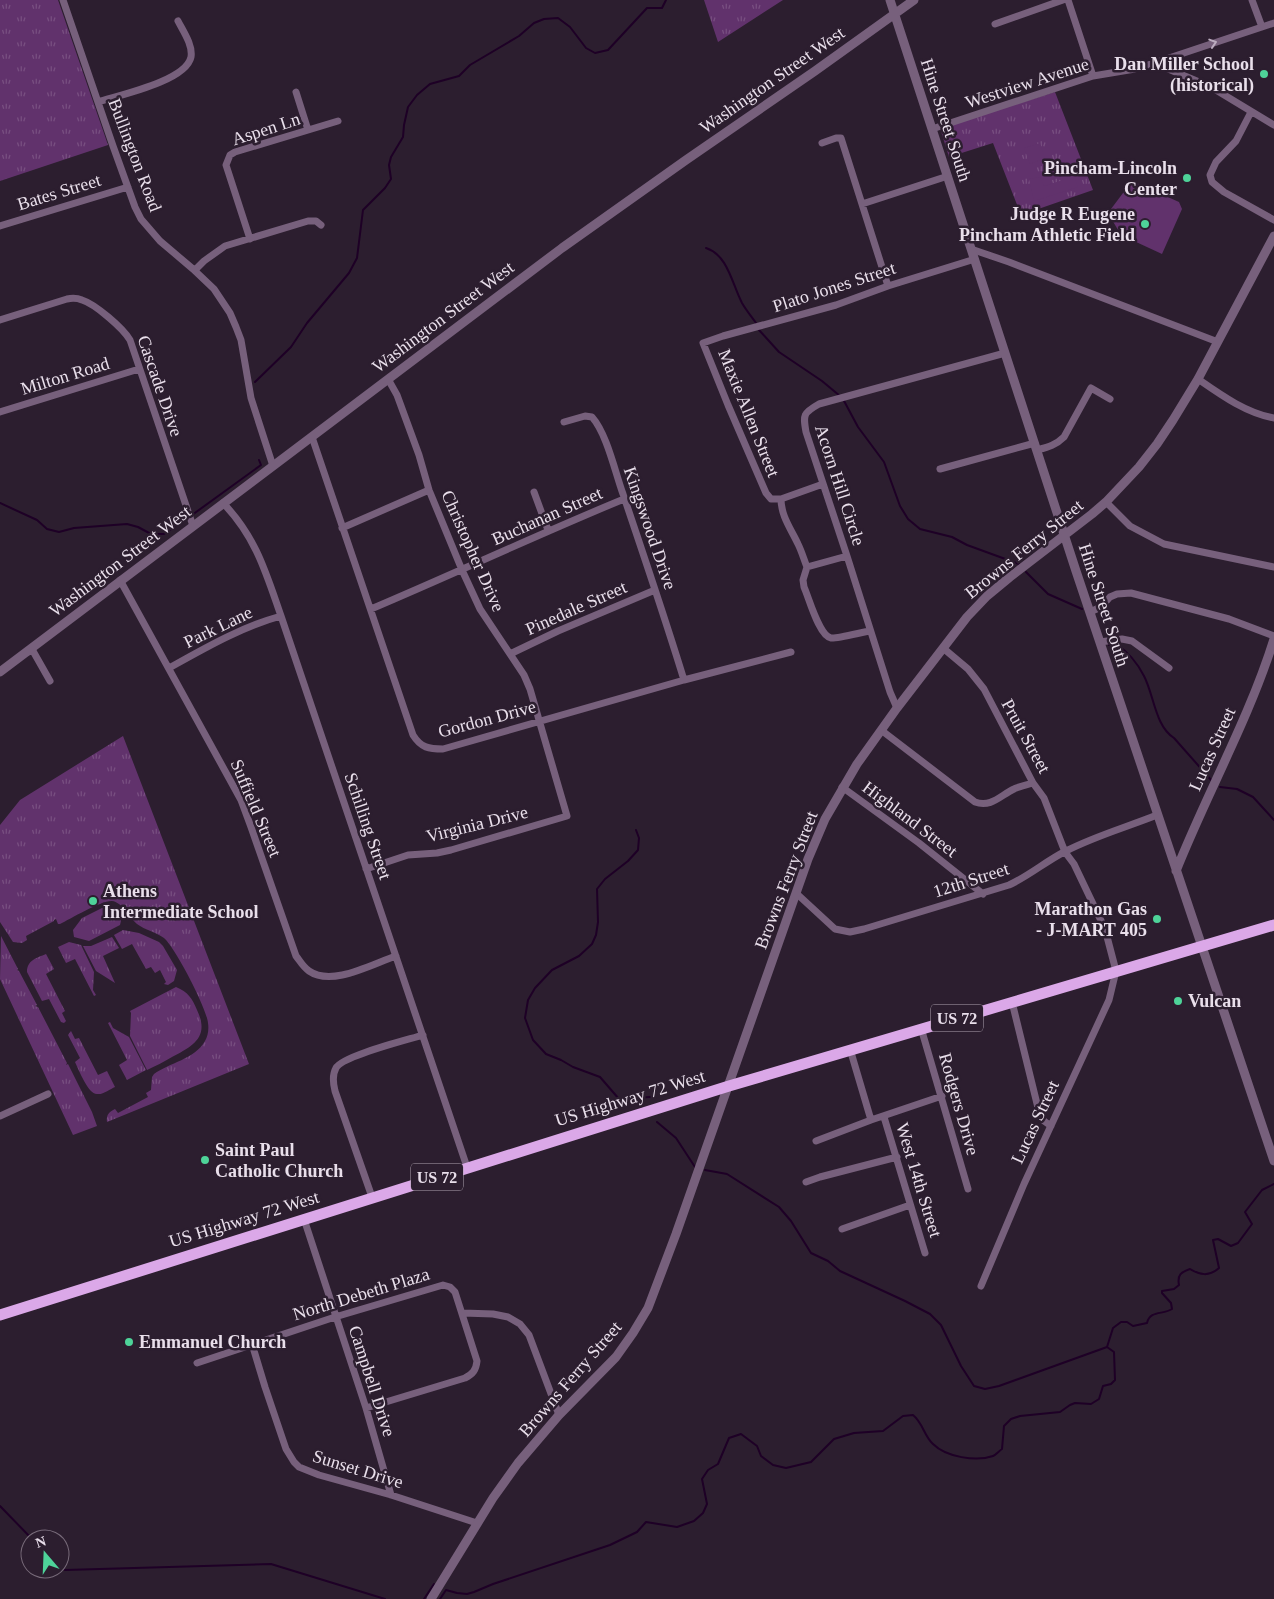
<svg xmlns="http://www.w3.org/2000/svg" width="1274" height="1599" font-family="Georgia,serif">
	<defs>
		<pattern id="grass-tufts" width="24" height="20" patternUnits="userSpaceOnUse" patternTransform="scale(1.25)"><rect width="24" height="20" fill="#61326c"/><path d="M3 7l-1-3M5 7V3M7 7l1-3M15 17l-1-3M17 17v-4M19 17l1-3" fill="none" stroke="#784f81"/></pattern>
	</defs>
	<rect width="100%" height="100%" fill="#2c1e2f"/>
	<path fill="url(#grass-tufts)" d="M 0,0 L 58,0 L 108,145 L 0,181 Z
		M 704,0 L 783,0 L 718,42 Z
		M 1055,92 L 1093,190 L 1021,215 L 993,143 L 949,157 L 940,128 Z
		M 123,736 L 249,1064 L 107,1122 C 106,1115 109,1112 115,1109 L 118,1113 L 148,1097 L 146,1093 L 151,1090 L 152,1077 L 154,1074 C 169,1063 195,1059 205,1041 C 208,1036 209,1029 208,1023 C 207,1009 175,947 164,938 C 156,932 145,930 137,924 C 129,917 122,902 112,901 C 102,900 70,919 60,924 L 58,924 L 56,919 L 54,920 L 54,921 L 26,936 L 27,940 L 22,943 L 13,942 L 0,922 L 0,825 L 20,800 Z
		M 104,907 C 117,905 124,912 120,925 L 89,941 L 74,937 L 73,930 L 82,918 Z
		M 123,930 L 139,933 L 159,942 L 163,946 L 177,970 L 174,981 L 168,985 L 164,984 L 166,982 L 160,970 L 155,973 L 151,967 L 146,969 L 132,944 L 122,949 L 114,935 Z
		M 1,936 L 18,969 L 17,970 L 19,971 L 37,1005 L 35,1006 L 38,1007 L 67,1063 L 66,1065 L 68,1064 L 92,1112 L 97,1126 L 73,1135 L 0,979 Z
		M 112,937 L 119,948 L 103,956 L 115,983 L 96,971 L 83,946 L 91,946 Z
		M 69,942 L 81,945 L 94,972 L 93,990 L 96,995 L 94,996 L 75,959 L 66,963 L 58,947 Z
		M 46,954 L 54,969 L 46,974 L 65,1011 L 62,1013 L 66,1021 L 64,1023 L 61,1022 L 49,999 L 42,1001 L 27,972 C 27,960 37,958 46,954 Z
		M 176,987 C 188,992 192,998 197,1010 C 210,1037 193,1046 172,1057 C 164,1062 155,1066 147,1070 L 130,1036 L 131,1013 L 130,1011 Z
		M 110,1022 L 113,1028 L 129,1037 L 146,1070 L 127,1080 L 119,1065 L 127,1060 L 108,1023 Z
		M 71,1031 L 75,1039 L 79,1038 L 98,1075 L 107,1071 L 115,1087 C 110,1089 103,1095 97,1094 C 88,1094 79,1070 75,1062 L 80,1058 L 68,1035 Z"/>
	<path fill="#61326c" d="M 1040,143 L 1045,158 L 1030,164 L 1024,148 Z
		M 1071,166 L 1078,187 L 1034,201 L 1029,179 L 1040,177 L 1044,186 L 1063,180 L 1060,169 Z
		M 1132,181 L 1179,202 L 1182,209 L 1162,254 L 1121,235 L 1108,213 Z"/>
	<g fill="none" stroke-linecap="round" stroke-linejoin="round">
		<path stroke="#1e0026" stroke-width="2" d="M 706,248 C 728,255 732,284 742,303 C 746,310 751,316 756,323
			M 759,330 L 779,352 L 822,381 L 840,396
			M 255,382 L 291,347 L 307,323 L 349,273 L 357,258 L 363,210 L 385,188 L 391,179 L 389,165 L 391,157 L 403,137 L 404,125 L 408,107 L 417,95 L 430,84 L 459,76 L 470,65 L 519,36 L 534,23 L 544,19 L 558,18 L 570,27 L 586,48 L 595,53 L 608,50 L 647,8 L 662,8 L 666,0
			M 843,399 L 858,427 L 884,462 L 900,506 L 908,519 L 920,529 L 952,537 L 967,545 L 1019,564
			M 0,503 L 37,520 L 47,529 L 59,532 L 74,528 L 127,524 L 138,527 L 151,534 L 164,534 L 188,518
			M 192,515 L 261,465 L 259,460
			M 1026,572 L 1048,594 L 1082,609
			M 1109,645 L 1116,644 C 1128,652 1137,662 1144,676 C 1154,695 1155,726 1174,738 L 1212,781
			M 1220,787 L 1237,789 L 1253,797 L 1274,820
			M 636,830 L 639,838 L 638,850 L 628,861 L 605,879 L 597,889 L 598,922 L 596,935 L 592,944 L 579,956 L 552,970 L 535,988 L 528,1000 L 525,1018 L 533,1040 L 546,1054 L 561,1060 L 573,1067 L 600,1077 L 619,1099 L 650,1097
			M 657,1122 L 676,1138 L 695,1167
			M 705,1170 L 727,1174 L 779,1207 L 791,1221 L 811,1253 L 828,1261 L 840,1271 L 905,1301 L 930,1314 L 941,1325 L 961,1366 L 974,1386 L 985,1389 L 999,1386 L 1107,1347
			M 1107,1347 L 1113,1328 L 1121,1322 L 1127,1322 L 1133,1326 L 1147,1323 C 1150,1310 1163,1315 1172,1309 L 1171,1303 L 1162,1293 L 1162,1291 L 1174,1289 L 1179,1285 C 1177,1275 1181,1272 1190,1269 C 1200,1275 1209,1277 1219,1268 L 1213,1240 L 1218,1239 L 1231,1246 L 1238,1243 L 1252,1224 L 1245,1212 L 1262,1190 L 1274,1184
			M 0,1506 L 32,1539
			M 60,1565 L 65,1570 L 271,1564 L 385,1599
			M 424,1599 L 434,1584
			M 440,1599 L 446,1590 L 457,1593 L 467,1594 L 474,1592 L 493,1584 L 610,1545 L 637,1532 L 646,1522 L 677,1527 L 694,1521 L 703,1513 L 707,1504 L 702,1479 L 708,1470 L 718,1464 L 729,1438 L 741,1434 L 757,1446 L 761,1456 L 773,1465 L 786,1468 L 811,1462 L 834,1439 L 854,1433 L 883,1431 L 903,1416 L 913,1415 C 923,1423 924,1436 933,1444 C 946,1457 976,1462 993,1456 C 996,1455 999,1451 1002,1449 L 1004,1426 L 1011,1419 L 1020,1416 L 1060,1412 L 1070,1405 L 1075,1403 L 1091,1404 L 1099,1399 L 1103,1386 L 1111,1384 L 1115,1380 L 1114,1352 L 1107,1347"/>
		<path stroke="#77607c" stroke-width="7" d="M 63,0 L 113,146 L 135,207 L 141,219 L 160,241 L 193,269 L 214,289 L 230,313 L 236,327 L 241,340 L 251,398 L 273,466
			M 1068,0 L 1093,76
			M 1252,0 L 1262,27
			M 995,24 L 1063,0
			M 1154,63 L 1211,87 L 1274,125
			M 296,92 L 308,130
			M 98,102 C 120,95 186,81 191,57 C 193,45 183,31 178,21
			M 1251,112 L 1236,141 L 1216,162 L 1210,175 L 1212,182 L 1224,192 L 1274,220
			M 932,129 L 1093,76 L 1135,69 L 1154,63 L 1274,23
			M 822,143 L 836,138 L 841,138 L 888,286
			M 862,204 L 948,176
			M 0,226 L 128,187
			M 250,239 L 226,165 L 230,155 L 235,152 L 338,121
			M 971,249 L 1009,262 L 1218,342
			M 195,270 L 204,261 L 225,246 L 308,221 L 316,221 L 321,225
			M 0,320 L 67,299 C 72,298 77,298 82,300 C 95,304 123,328 130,340 L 193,526
			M 1198,379 C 1221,395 1246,413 1274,418
			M 0,412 L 139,369
			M 564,422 L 585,416 L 592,417 C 607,434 615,472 623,494 C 644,556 665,618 684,680
			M 312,437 L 413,735 C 421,748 429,749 443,749 L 684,680 L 791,652
			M 1037,450 C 1048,447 1056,445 1064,437 L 1091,388 L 1110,399
			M 940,469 L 1035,443
			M 823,484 L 781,499 L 771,499 L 766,493 L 728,405 L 703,343 L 723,336 L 836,305 L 888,286 L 975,259
			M 534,492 L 548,530
			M 781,499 C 781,516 791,529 798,544 C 802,552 804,560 807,567 L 803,580 L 804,587 C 809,598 819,636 831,638 C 836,639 863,632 870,631
			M 1106,502 L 1130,526 L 1164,544 L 1274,567
			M 223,503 C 256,537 266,573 281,616 L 467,1167
			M 342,528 L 429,490
			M 807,567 L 847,556
			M 120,580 L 241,800 L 251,827 L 296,956 C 300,961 303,967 309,971 C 332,987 372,964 396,956
			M 371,609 C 456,573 539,534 624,499
			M 1090,612 L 1101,607 L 1110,597 L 1117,594 L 1131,593 L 1229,619 L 1274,636
			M 1100,642 L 1122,639 L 1132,641 L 1169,668
			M 943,648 L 968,669 L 984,689 L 1033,783 L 1044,798 L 1065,852 L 1074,864 L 1105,929 L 1116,971 L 1109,1000 L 1024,1184 L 981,1286
			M 27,652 L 33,651 L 50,681
			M 510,654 L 558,631 L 655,590
			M 169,668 C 205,648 241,627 281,616
			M 897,708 L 890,692 L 847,556 L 806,432 C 803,415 803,413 819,404 L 1005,353
			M 881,730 L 975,802 C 991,808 1001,795 1014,789 C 1020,786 1027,785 1033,783
			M 842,787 L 919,843 L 983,894
			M 366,869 L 408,855 L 437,853 L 451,850 L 567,816 L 530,689 L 524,675 L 480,609 L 462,570 L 429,490 L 419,455 L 397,395 L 388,379
			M 796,893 L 835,929 L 850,932 L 864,929 L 1009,885 C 1029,876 1046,861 1066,851 C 1095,836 1127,827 1157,815
			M 1012,1002 L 1040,1116 L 1044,1121 L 1051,1126
			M 921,1028 L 968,1189
			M 850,1049 L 871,1120
			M 0,1116 L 48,1094
			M 884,1117 L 925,1253
			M 816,1141 L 871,1120 L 942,1096
			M 806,1182 L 820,1177 L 897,1157
			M 372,1197 L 335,1091 C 333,1083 332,1075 336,1068 C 342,1056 407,1040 423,1035
			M 304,1219 L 366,1408 L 391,1495
			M 842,1229 L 910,1205
			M 463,1313 L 493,1314 L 508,1317 L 520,1324 L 529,1335 L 559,1415
			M 252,1344 L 265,1387 L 286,1449 L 294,1462 L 299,1467 L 319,1475 L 391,1495 L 477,1523
			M 197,1363 L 335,1317 L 443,1285 L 450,1287 L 455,1292 L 477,1361 C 476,1370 473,1374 465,1378 L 366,1408"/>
		<path stroke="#77607c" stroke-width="9" d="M 890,0 L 1076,571 L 1274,1161
			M 0,672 L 562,248 L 686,160 L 815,71 L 914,0
			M 1176,871 C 1207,793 1249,719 1274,639
			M 431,1599 L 493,1498 L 518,1463 L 559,1415 L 616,1357 L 633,1333 L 648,1308 L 676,1234 L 808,859 L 825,819 L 857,764 L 897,708 L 967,617 L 987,596 L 1010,577 L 1092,514 L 1106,502 L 1139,467 L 1157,444 L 1173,420 L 1198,379 L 1274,236"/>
		<path stroke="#dba8e8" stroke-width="11" d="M 0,1315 L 729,1086 L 1274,925"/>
	</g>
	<defs><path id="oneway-chevron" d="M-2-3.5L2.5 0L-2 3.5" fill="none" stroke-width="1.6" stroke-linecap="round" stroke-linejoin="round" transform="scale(1.25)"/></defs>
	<use stroke="#bbacbf" href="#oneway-chevron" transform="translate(1213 43) rotate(-18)"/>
	<g fill="#4ed399" stroke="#2c1e2f" stroke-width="2">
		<circle cx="1264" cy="74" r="5"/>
		<circle cx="1187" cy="178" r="5"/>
		<circle cx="1145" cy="224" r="5"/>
		<circle cx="93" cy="901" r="5"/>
		<circle cx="1157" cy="919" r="5"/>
		<circle cx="1178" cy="1001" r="5"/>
		<circle cx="205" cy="1160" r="5"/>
		<circle cx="129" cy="1342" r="5"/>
	</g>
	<g text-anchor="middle" stroke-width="5" stroke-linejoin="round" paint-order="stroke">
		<g fill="#2c1e2f" stroke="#b0a5b3" stroke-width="1">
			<rect x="931" y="1004.5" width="52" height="27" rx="4"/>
			<rect x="411" y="1163.5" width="52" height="27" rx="4"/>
		</g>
		<g font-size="16" font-weight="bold" fill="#e9dfeb">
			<text x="957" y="1024">US 72</text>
			<text x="437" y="1183">US 72</text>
		</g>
		<g font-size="18" font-weight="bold" fill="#e9dfeb" stroke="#2c1e2f" text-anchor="end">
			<text x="1254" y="70">Dan Miller School<tspan x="1254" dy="21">(historical)</tspan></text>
			<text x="1177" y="174">Pincham-Lincoln<tspan x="1177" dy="21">Center</tspan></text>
			<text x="1135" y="220">Judge R Eugene<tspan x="1135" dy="21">Pincham Athletic Field</tspan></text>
			<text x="103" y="897" text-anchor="start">Athens<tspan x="103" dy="21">Intermediate School</tspan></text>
			<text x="1147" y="915">Marathon Gas<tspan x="1147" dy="21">- J-MART 405</tspan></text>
			<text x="1188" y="1007" text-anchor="start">Vulcan</text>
			<text x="215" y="1156" text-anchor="start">Saint Paul<tspan x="215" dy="21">Catholic Church</tspan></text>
			<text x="139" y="1348" text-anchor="start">Emmanuel Church</text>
		</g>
		<g font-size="18" fill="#e9dfeb" stroke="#2c1e2f">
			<text transform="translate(772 80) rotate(-35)" y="6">Washington Street West</text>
			<text transform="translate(1027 83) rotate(-18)" y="6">Westview Avenue</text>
			<text transform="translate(946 120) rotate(72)" y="6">Hine Street South</text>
			<text transform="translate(266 129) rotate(-18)" y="6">Aspen Ln</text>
			<text transform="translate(135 155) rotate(69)" y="6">Bullington Road</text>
			<text transform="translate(59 192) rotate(-17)" y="6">Bates Street</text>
			<text transform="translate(834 287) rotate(-18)" y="6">Plato Jones Street</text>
			<text transform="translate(443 317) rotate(-37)" y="6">Washington Street West</text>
			<text transform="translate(65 376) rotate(-17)" y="6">Milton Road</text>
			<text transform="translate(160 386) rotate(71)" y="6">Cascade Drive</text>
			<text transform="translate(749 413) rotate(68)" y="6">Maxie Allen Street</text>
			<text transform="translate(840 485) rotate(72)" y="6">Acorn Hill Circle</text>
			<text transform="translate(547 516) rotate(-24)" y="6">Buchanan Street</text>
			<text transform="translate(650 528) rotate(71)" y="6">Kingswood Drive</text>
			<text transform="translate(1024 549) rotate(-39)" y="6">Browns Ferry Street</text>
			<text transform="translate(473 551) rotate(66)" y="6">Christopher Drive</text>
			<text transform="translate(120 561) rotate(-37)" y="6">Washington Street West</text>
			<text transform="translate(1104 605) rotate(72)" y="6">Hine Street South</text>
			<text transform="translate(576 608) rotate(-24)" y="6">Pinedale Street</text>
			<text transform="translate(218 627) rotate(-26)" y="6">Park Lane</text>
			<text transform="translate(487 719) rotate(-15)" y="6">Gordon Drive</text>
			<text transform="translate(1026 736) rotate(61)" y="6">Pruit Street</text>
			<text transform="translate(1212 749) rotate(-66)" y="6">Lucas Street</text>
			<text transform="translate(256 808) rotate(67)" y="6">Suffield Street</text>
			<text transform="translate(910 819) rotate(37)" y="6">Highland Street</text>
			<text transform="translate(477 824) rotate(-14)" y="6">Virginia Drive</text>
			<text transform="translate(368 826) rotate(71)" y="6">Schilling Street</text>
			<text transform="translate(786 880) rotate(-69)" y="6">Browns Ferry Street</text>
			<text transform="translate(971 880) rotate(-18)" y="6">12th Street</text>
			<text transform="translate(630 1098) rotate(-17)" y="6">US Highway 72 West</text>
			<text transform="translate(959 1104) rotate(74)" y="6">Rodgers Drive</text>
			<text transform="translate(1035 1122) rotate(-65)" y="6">Lucas Street</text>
			<text transform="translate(919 1180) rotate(73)" y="6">West 14th Street</text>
			<text transform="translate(244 1219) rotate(-17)" y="6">US Highway 72 West</text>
			<text transform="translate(361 1294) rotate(-17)" y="6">North Debeth Plaza</text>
			<text transform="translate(570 1379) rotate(-49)" y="6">Browns Ferry Street</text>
			<text transform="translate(372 1381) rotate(72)" y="6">Campbell Drive</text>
			<text transform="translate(358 1469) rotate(17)" y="6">Sunset Drive</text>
		</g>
	</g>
	<g transform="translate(45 1554) rotate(341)"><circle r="24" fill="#2c1e2f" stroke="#786b7a"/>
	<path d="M0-4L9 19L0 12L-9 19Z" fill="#4ed399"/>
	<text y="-8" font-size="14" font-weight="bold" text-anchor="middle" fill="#e9dfeb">N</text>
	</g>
</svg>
